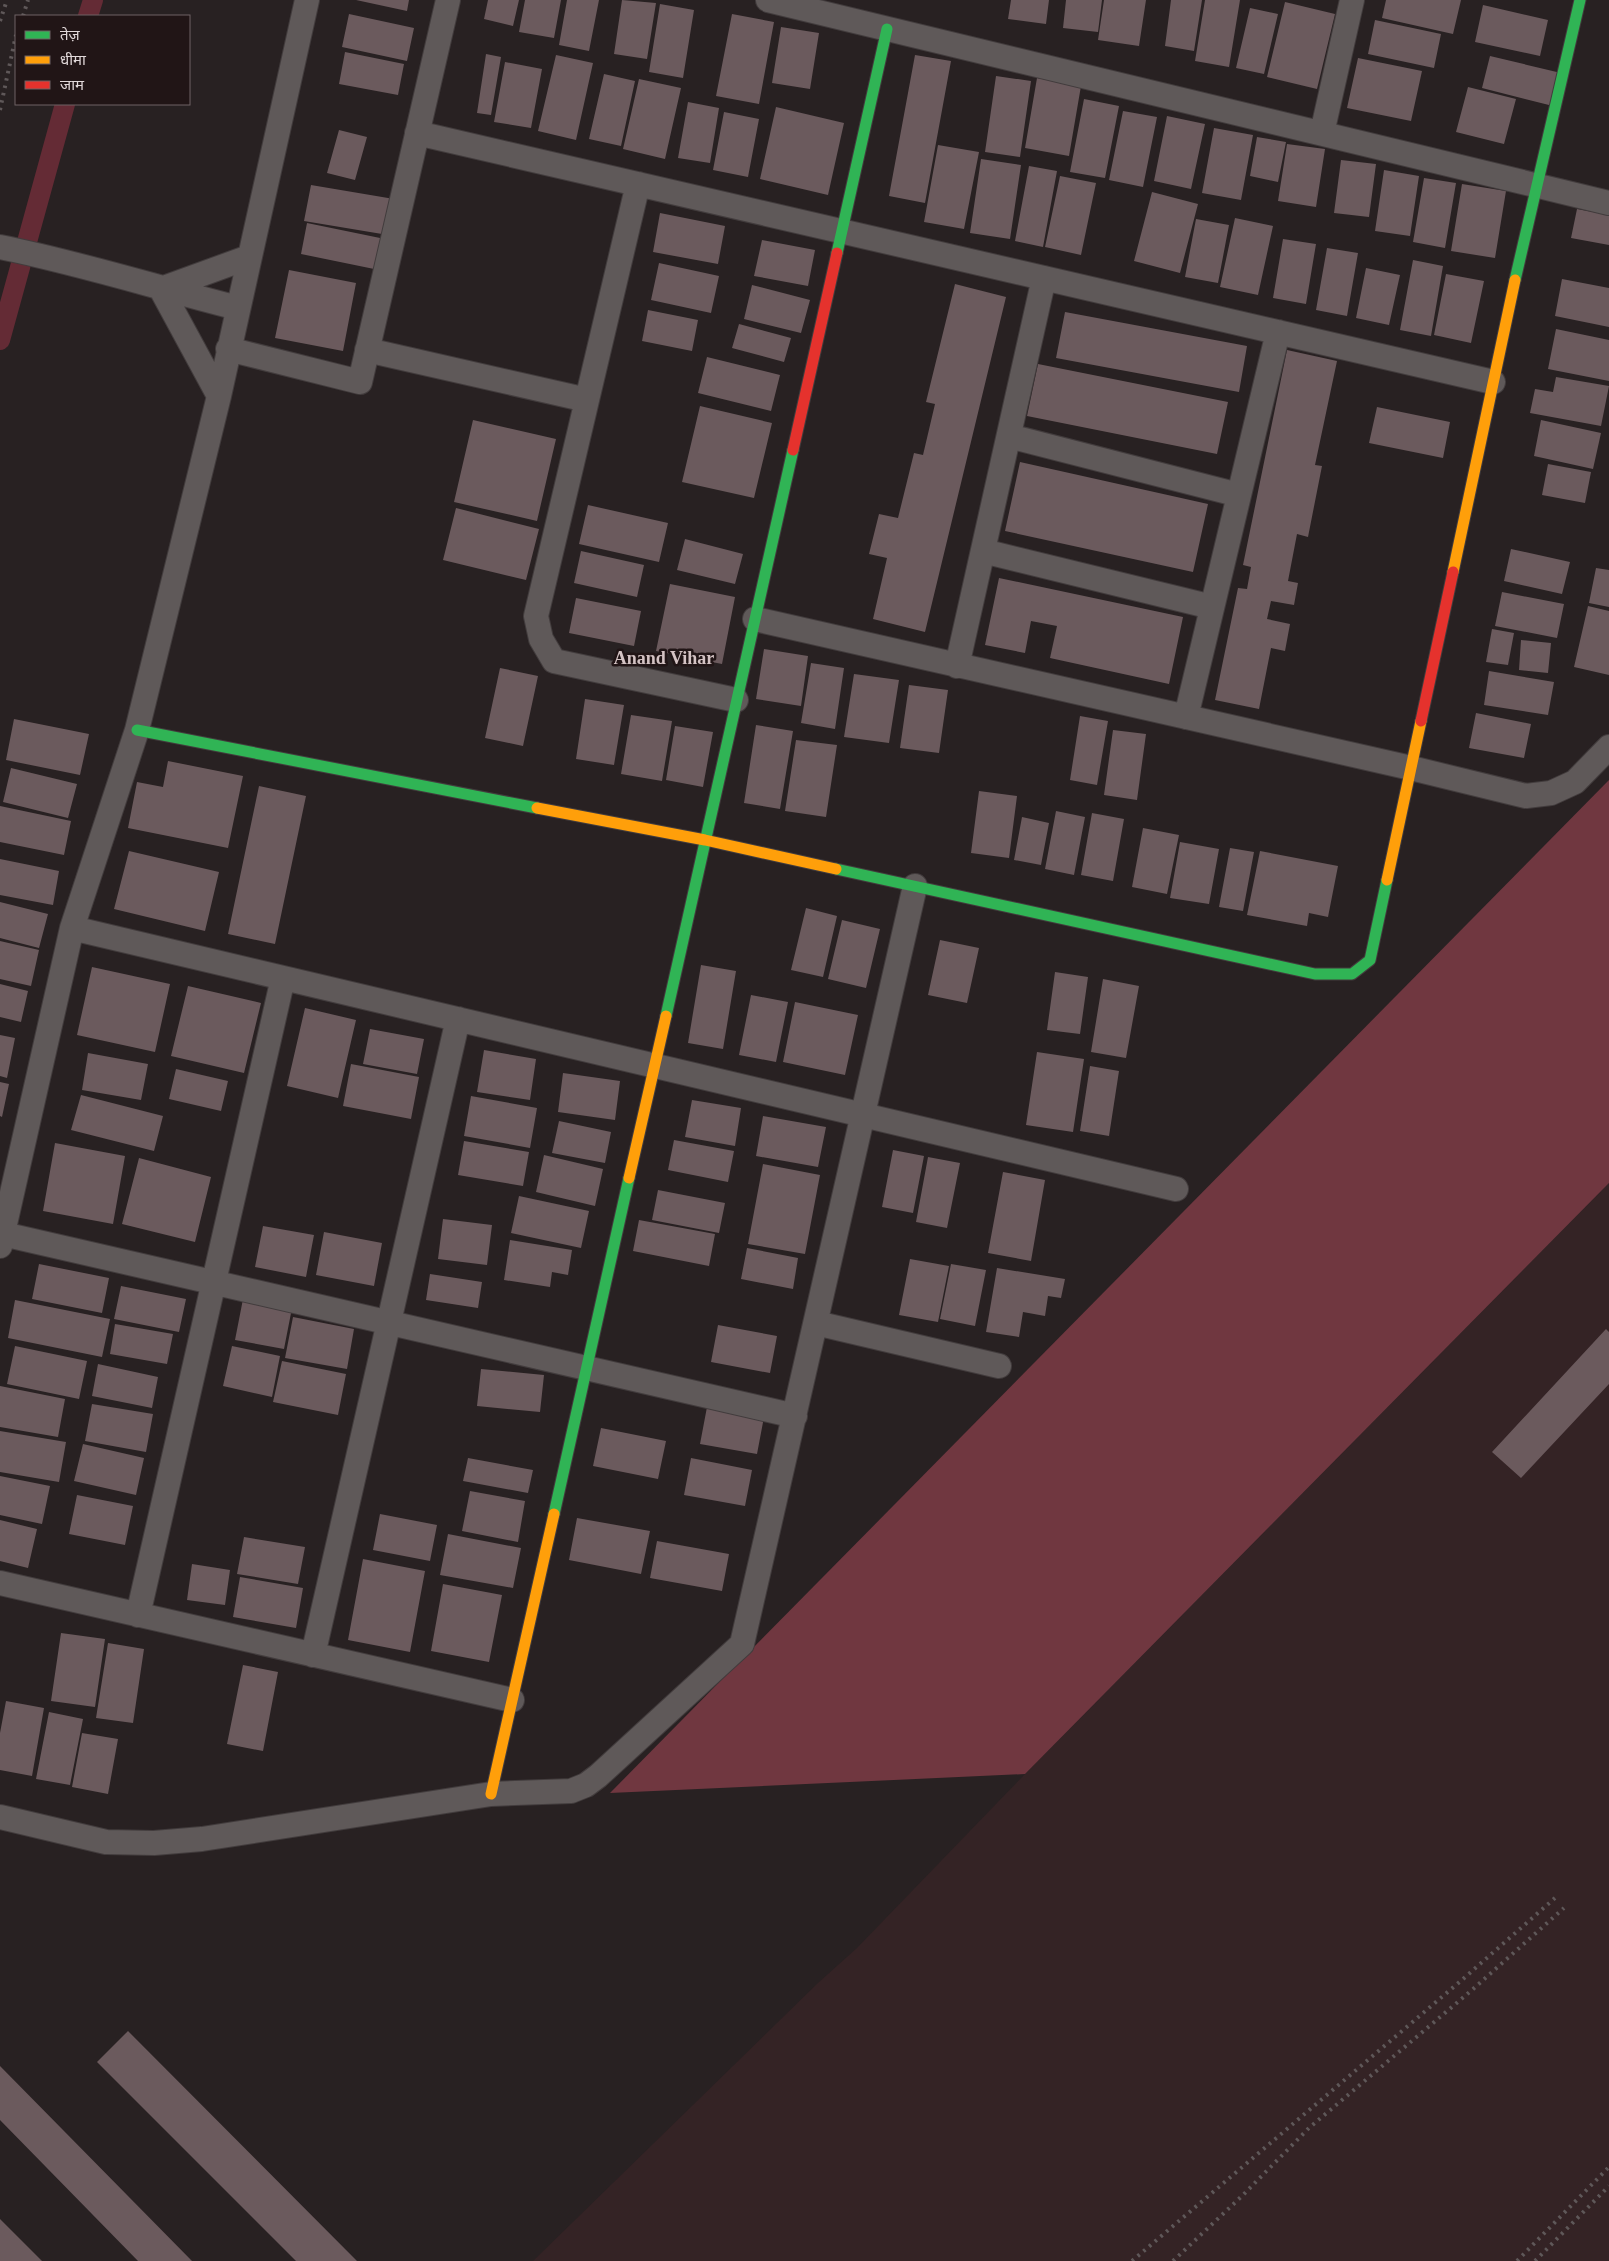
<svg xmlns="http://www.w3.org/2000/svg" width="1609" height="2261" font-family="'Times New Roman','Noto Sans Devanagari',serif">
	<rect width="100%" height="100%" fill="#282122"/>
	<path fill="#342325" d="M 1609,1183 L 1609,2261 L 533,2261 L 818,1983 L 857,1948 L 1025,1774 Z"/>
	<path fill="#703740" d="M 1609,780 L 1609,1183 L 1025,1774 L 610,1793 Z"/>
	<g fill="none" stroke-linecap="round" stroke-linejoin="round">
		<path stroke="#642b35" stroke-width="20" d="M 88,16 L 93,0
			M 0,340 L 65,104"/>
	</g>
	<path fill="#6b5a5d" d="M 356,0 L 409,0 L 407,11 Z
		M 488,0 L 519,0 L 513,26 L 484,19 Z
		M 525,0 L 561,0 L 554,38 L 519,32 Z
		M 567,0 L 599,0 L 589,51 L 559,45 Z
		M 622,0 L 656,3 L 647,59 L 614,54 Z
		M 1011,0 L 1049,0 L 1046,24 L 1008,19 Z
		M 1066,0 L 1102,0 L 1098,32 L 1063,28 Z
		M 1104,0 L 1146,0 L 1139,46 L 1098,40 Z
		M 1171,0 L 1202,0 L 1194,51 L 1165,46 Z
		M 1205,0 L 1240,0 L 1229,67 L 1195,61 Z
		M 1386,0 L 1461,0 L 1453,34 L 1382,18 Z
		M 1285,2 L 1335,14 L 1317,89 L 1267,77 Z
		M 660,4 L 694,10 L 683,78 L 649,72 Z
		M 1483,5 L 1548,20 L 1540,56 L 1475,42 Z
		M 1250,8 L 1278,14 L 1264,74 L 1236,68 Z
		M 349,14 L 414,28 L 407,61 L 342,47 Z
		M 732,14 L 774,22 L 759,104 L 716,96 Z
		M 1375,20 L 1441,34 L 1434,68 L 1368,54 Z
		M 781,27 L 819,33 L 810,89 L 772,83 Z
		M 345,52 L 404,64 L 398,95 L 339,84 Z
		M 486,54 L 501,57 L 491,115 L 477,113 Z
		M 556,55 L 593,63 L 576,140 L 538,131 Z
		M 915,55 L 951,61 L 925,203 L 889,196 Z
		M 1490,56 L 1561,73 L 1553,106 L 1482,88 Z
		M 1358,58 L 1422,71 L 1411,121 L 1347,108 Z
		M 505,62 L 542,69 L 531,128 L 494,122 Z
		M 604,74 L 635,81 L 621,146 L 589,139 Z
		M 996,76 L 1031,81 L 1020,157 L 985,152 Z
		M 1037,78 L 1081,86 L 1069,156 L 1025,148 Z
		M 639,79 L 681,88 L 665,159 L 623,149 Z
		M 1468,87 L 1516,99 L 1504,144 L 1456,132 Z
		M 1084,99 L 1119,106 L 1105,178 L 1070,172 Z
		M 688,102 L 719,108 L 710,163 L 678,158 Z
		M 776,107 L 844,123 L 828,195 L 760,179 Z
		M 1123,111 L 1157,117 L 1143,187 L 1109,180 Z
		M 724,112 L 759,119 L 748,177 L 713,170 Z
		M 1167,116 L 1205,124 L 1191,189 L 1154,181 Z
		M 1214,128 L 1253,135 L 1241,200 L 1202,193 Z
		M 339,130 L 367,137 L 355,180 L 327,173 Z
		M 1257,137 L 1286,142 L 1278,182 L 1250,176 Z
		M 1287,144 L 1325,149 L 1316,207 L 1278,201 Z
		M 938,145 L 979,152 L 964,229 L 924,222 Z
		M 981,159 L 1021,165 L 1010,239 L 970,233 Z
		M 1341,160 L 1376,164 L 1369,217 L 1334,213 Z
		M 1029,166 L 1057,171 L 1043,247 L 1015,241 Z
		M 1384,170 L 1419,176 L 1410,236 L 1375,231 Z
		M 1060,176 L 1096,183 L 1081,255 L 1045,247 Z
		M 1424,178 L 1456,183 L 1445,248 L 1413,242 Z
		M 1462,184 L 1506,191 L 1495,258 L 1451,251 Z
		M 311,185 L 394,199 L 388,235 L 304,221 Z
		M 1152,192 L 1198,204 L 1180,273 L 1134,261 Z
		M 1577,209 L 1609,215 L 1609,245 L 1571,238 Z
		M 660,213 L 725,226 L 718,264 L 653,252 Z
		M 1235,218 L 1273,226 L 1258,295 L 1220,287 Z
		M 1196,219 L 1229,225 L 1218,283 L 1185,277 Z
		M 307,223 L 385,239 L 379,270 L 301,254 Z
		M 1283,239 L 1316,244 L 1306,304 L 1273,298 Z
		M 762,240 L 815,250 L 808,286 L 754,276 Z
		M 1327,248 L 1358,253 L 1347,316 L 1316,310 Z
		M 1413,260 L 1443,266 L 1431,336 L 1400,330 Z
		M 659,263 L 719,276 L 711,313 L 651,300 Z
		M 1366,268 L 1400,275 L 1389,325 L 1356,318 Z
		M 289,270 L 356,283 L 343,351 L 275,338 Z
		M 1446,274 L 1484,281 L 1471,343 L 1434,335 Z
		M 1562,279 L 1609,288 L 1609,327 L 1555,316 Z
		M 955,284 L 1006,297 L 925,632 L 873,619 L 887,558 L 869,554 L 879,514 L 898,518 L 914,453 L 923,455 L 935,404 L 926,402 Z
		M 752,285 L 810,300 L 801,333 L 744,319 Z
		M 648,310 L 698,320 L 692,351 L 642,341 Z
		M 1065,312 L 1247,346 L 1239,392 L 1056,358 Z
		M 739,324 L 791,338 L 784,362 L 732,348 Z
		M 1556,329 L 1609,340 L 1609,381 L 1548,369 Z
		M 1287,350 L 1337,361 L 1315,465 L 1322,466 L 1308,537 L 1297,534 L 1288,581 L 1298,583 L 1294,605 L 1271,601 L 1267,619 L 1290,624 L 1285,651 L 1271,648 L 1259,709 L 1215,700 L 1238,588 L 1247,589 L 1251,567 L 1243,565 Z
		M 707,357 L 780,375 L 771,411 L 698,393 Z
		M 1038,364 L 1228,402 L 1217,454 L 1027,416 Z
		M 1556,377 L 1609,386 L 1601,426 L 1530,413 L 1535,389 L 1553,392 Z
		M 700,406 L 772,423 L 754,498 L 682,482 Z
		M 1377,407 L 1450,422 L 1443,458 L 1369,443 Z
		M 473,420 L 556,439 L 537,521 L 454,502 Z
		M 1541,420 L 1601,433 L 1593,469 L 1534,456 Z
		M 1020,462 L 1208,504 L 1193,572 L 1005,531 Z
		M 1548,464 L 1591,472 L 1585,503 L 1542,495 Z
		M 588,505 L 668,523 L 659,562 L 579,544 Z
		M 456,508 L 539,529 L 526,580 L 443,560 Z
		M 685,539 L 743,554 L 735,584 L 677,570 Z
		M 1511,549 L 1570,562 L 1562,594 L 1504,581 Z
		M 581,551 L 644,565 L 637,597 L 574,583 Z
		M 1596,568 L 1609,570 L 1609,607 L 1589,603 Z
		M 999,578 L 1183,617 L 1169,684 L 1050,658 L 1057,626 L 1031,621 L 1025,653 L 985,645 Z
		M 670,584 L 735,597 L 722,664 L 656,651 Z
		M 1502,592 L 1564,604 L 1557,638 L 1495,626 Z
		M 576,598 L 641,611 L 634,646 L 569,633 Z
		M 1588,606 L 1609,611 L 1609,675 L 1574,667 Z
		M 1492,629 L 1514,633 L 1508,665 L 1486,662 Z
		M 1521,640 L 1551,643 L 1548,673 L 1519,670 Z
		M 764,649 L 808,656 L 801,706 L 756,699 Z
		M 811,663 L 844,668 L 835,729 L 801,723 Z
		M 500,668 L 538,676 L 523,746 L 485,738 Z
		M 1489,671 L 1554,682 L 1548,715 L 1484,705 Z
		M 854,674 L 899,680 L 889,743 L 844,737 Z
		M 909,685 L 948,690 L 939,753 L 900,748 Z
		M 585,699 L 624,705 L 614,765 L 576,759 Z
		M 1476,713 L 1531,724 L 1524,758 L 1469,748 Z
		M 631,715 L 672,721 L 662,781 L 621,774 Z
		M 1080,716 L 1108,721 L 1097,785 L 1070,780 Z
		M 14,719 L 89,734 L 80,775 L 6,760 Z
		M 756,725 L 793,731 L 780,809 L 744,803 Z
		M 675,726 L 713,732 L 703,787 L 666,780 Z
		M 1113,730 L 1146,734 L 1137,800 L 1104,795 Z
		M 796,740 L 837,745 L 826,817 L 785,811 Z
		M 168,761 L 243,776 L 228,848 L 128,828 L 137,782 L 163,787 Z
		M 11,768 L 77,784 L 68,818 L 3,802 Z
		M 259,786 L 306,796 L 275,944 L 228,934 Z
		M 979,791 L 1017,796 L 1009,858 L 971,853 Z
		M 0,806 L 71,821 L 64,855 L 0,842 Z
		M 1056,811 L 1085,817 L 1074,875 L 1045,869 Z
		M 1092,813 L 1124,819 L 1113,881 L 1081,875 Z
		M 1022,817 L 1049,823 L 1041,865 L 1014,860 Z
		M 1143,828 L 1179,835 L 1167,894 L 1132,887 Z
		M 1180,842 L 1219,849 L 1209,904 L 1170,898 Z
		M 1230,848 L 1254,852 L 1243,911 L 1219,907 Z
		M 129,851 L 219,872 L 205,931 L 114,909 Z
		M 1260,851 L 1338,866 L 1328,917 L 1309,913 L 1307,926 L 1247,915 Z
		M 0,859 L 59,871 L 53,905 L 0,895 Z
		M 0,902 L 48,914 L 39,948 L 0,938 Z
		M 806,908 L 837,916 L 823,977 L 791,970 Z
		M 842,920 L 880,929 L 866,988 L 828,979 Z
		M 940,940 L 979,948 L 967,1003 L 928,995 Z
		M 0,941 L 39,950 L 31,986 L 0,979 Z
		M 701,965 L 736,971 L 723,1049 L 688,1043 Z
		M 92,967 L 170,984 L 155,1052 L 77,1035 Z
		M 1055,972 L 1088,977 L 1080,1034 L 1047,1030 Z
		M 1103,979 L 1139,986 L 1126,1058 L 1091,1052 Z
		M 0,984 L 28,991 L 21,1022 L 0,1017 Z
		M 188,986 L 261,1003 L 244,1073 L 171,1056 Z
		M 751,995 L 788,1002 L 776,1062 L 739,1055 Z
		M 795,1002 L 858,1015 L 845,1075 L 783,1062 Z
		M 305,1008 L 356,1020 L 338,1098 L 287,1086 Z
		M 370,1029 L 424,1039 L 417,1074 L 363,1064 Z
		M 0,1035 L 15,1038 L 7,1078 L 0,1076 Z
		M 484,1050 L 536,1059 L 530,1100 L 477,1092 Z
		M 1037,1052 L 1084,1059 L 1073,1132 L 1026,1125 Z
		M 88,1053 L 148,1064 L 141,1100 L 82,1090 Z
		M 351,1064 L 419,1077 L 411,1119 L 343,1106 Z
		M 1090,1066 L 1119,1071 L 1109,1136 L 1080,1131 Z
		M 176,1069 L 228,1081 L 221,1111 L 169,1099 Z
		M 563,1073 L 620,1081 L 615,1120 L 558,1112 Z
		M 0,1082 L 9,1084 L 2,1117 L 0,1116 Z
		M 81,1095 L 163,1116 L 154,1151 L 71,1130 Z
		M 471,1096 L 537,1108 L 530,1148 L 464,1136 Z
		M 692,1100 L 741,1108 L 735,1146 L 685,1137 Z
		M 763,1116 L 826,1127 L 818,1167 L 756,1156 Z
		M 559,1121 L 611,1132 L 605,1163 L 552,1153 Z
		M 674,1140 L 734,1151 L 728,1182 L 668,1170 Z
		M 464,1141 L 529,1152 L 523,1186 L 458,1175 Z
		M 55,1143 L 125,1156 L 113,1224 L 43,1211 Z
		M 893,1150 L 924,1156 L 913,1213 L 882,1207 Z
		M 544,1155 L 603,1169 L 595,1206 L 536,1192 Z
		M 928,1157 L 960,1163 L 947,1228 L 916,1222 Z
		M 139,1158 L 211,1177 L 195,1242 L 122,1224 Z
		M 763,1164 L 820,1175 L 805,1254 L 748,1244 Z
		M 1003,1172 L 1045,1180 L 1031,1261 L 988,1253 Z
		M 658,1190 L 725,1203 L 719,1233 L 652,1220 Z
		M 519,1196 L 589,1211 L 581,1248 L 511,1233 Z
		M 443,1219 L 492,1225 L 487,1265 L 438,1259 Z
		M 639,1220 L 715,1234 L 709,1266 L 633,1251 Z
		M 263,1226 L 314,1235 L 306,1277 L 255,1267 Z
		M 324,1232 L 382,1243 L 374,1286 L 316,1275 Z
		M 510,1240 L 572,1250 L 568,1275 L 552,1272 L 550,1287 L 504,1280 Z
		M 747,1248 L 798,1258 L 793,1289 L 741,1279 Z
		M 910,1259 L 949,1266 L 938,1322 L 899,1315 Z
		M 39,1264 L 109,1278 L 102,1313 L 32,1299 Z
		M 951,1264 L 986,1270 L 975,1326 L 940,1319 Z
		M 997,1268 L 1065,1279 L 1061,1298 L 1048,1296 L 1045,1316 L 1023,1312 L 1019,1337 L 986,1332 Z
		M 430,1274 L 482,1282 L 478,1308 L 426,1300 Z
		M 121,1286 L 186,1299 L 179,1332 L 114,1319 Z
		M 243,1299 L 292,1308 L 284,1349 L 235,1340 Z
		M 15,1300 L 110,1319 L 102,1357 L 8,1338 Z
		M 293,1317 L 354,1329 L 347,1369 L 285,1358 Z
		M 115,1324 L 173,1334 L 167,1364 L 110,1354 Z
		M 718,1325 L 777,1336 L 770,1373 L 711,1362 Z
		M 1606,1329 L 1609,1332 L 1609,1384 L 1521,1478 L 1492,1452 Z
		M 15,1346 L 87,1361 L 79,1399 L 7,1384 Z
		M 232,1346 L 280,1356 L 272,1397 L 223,1386 Z
		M 282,1361 L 346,1374 L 338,1415 L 273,1402 Z
		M 98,1364 L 158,1377 L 152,1408 L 92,1396 Z
		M 481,1369 L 544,1375 L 540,1412 L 477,1406 Z
		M 0,1386 L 65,1399 L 58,1437 L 0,1427 Z
		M 92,1404 L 153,1414 L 146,1452 L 85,1441 Z
		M 707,1407 L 764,1417 L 757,1454 L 700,1444 Z
		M 601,1428 L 666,1441 L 658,1479 L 593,1466 Z
		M 0,1431 L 66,1442 L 59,1482 L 0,1472 Z
		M 83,1444 L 144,1458 L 136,1495 L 74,1481 Z
		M 468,1458 L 533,1470 L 528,1493 L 463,1481 Z
		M 691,1458 L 752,1470 L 745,1506 L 684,1495 Z
		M 0,1476 L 50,1486 L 42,1524 L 0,1515 Z
		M 470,1491 L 525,1501 L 518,1542 L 462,1531 Z
		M 77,1495 L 133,1506 L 125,1545 L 69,1534 Z
		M 380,1514 L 437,1525 L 430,1561 L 373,1550 Z
		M 577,1518 L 650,1531 L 641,1574 L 569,1560 Z
		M 0,1520 L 37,1529 L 28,1568 L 0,1561 Z
		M 448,1534 L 521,1548 L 513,1588 L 440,1575 Z
		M 244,1537 L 305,1547 L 298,1584 L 237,1574 Z
		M 657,1541 L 729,1554 L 722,1591 L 650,1578 Z
		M 363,1559 L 425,1571 L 410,1652 L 348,1640 Z
		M 192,1564 L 230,1570 L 225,1605 L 187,1600 Z
		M 240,1577 L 303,1588 L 296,1628 L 233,1617 Z
		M 443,1584 L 502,1595 L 489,1662 L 431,1651 Z
		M 61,1633 L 105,1639 L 95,1707 L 51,1701 Z
		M 108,1643 L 144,1649 L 133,1723 L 96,1718 Z
		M 243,1665 L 278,1672 L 263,1751 L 227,1744 Z
		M 6,1701 L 44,1708 L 32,1776 L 0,1770 L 0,1733 Z
		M 49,1712 L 83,1719 L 70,1785 L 36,1779 Z
		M 82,1733 L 118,1739 L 108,1794 L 72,1787 Z
		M 128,2031 L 357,2261 L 296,2261 L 97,2062 Z
		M 0,2066 L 192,2261 L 138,2261 L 0,2120 Z
		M 0,2219 L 42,2261 L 0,2261 Z"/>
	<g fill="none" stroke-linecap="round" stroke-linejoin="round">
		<g stroke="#423c3d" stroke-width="26">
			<path id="street" d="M 768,0 L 1609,203
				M 417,133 L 1493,382
				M 1322,133 L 1352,0
				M 638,184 L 536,616 L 541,639 L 554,661 L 736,700
				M 0,247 C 80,263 158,288 238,308
				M 228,349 L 360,382 L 448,0
				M 367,350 L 587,400
				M 219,396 L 161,289 L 249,257
				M 1009,436 L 1239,495
				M 983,551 L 1212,607
				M 755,619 L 1411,768 L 1526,796 L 1551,793 L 1575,782 L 1609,747
				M 957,666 L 1044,278
				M 1186,717 L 1278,332
				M 72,928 L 1176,1189
				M 3,1234 L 795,1416
				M 0,1246 L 72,928 L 137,730 L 219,396 L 307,0
				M 816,1323 L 999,1366
				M 0,1583 L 512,1700
				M 138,1615 L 283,978
				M 313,1655 L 458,1019
				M 0,1817 L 106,1842 L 154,1843 L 202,1839 L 491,1794 L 571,1791 L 586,1785 L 598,1776 L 742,1644 L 915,886"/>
		</g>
		<g stroke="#423c3d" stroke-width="13">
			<path id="fast" d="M 837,253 L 887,29
				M 1515,280 L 1580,0
				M 137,730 L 537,808
				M 836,869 L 1315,974 L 1352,974 L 1370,960 L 1387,880
				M 666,1016 L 793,450
				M 554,1514 L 629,1178"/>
		</g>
		<g stroke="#423c3d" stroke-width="13">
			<path id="slow" d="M 1453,572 L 1515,280
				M 537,808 L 705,840 L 836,869
				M 1387,880 L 1421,721
				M 629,1178 L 666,1016
				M 491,1794 L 554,1514"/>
		</g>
		<g stroke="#423c3d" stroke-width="13">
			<path id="jam" d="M 793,450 L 837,253
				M 1421,721 L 1453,572"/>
		</g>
		<use href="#street" stroke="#5f5959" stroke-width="24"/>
		<use href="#fast" stroke="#30b455" stroke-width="11"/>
		<use href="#slow" stroke="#ff9f0a" stroke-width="11"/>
		<use href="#jam" stroke="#e5322d" stroke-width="11"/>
		<path stroke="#5f5859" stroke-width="4" stroke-dasharray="2.5 5" stroke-linecap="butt" d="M 23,16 L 28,0
			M 0,21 L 7,0
			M 0,110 L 16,35
			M 1132,2261 L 1463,1979 L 1555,1898
			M 1173,2261 L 1242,2196 L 1309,2128 L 1472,1990 L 1564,1908
			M 1517,2261 L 1609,2167
			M 1535,2261 L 1609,2186"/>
	</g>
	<g text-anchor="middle" stroke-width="5" stroke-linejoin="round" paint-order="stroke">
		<g font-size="18" font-weight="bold" fill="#d4c3c4" stroke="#211516">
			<text x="664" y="664">Anand Vihar</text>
		</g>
	</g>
	<rect x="15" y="15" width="175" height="90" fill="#211516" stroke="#6e6364"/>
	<rect x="25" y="31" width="25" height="8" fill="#30b455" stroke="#6e6364"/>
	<text x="60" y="40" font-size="15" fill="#e1d8d9">तेज़</text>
	<rect x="25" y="56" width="25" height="8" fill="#ff9f0a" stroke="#6e6364"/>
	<text x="60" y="65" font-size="15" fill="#e1d8d9">धीमा</text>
	<rect x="25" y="81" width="25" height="8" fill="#e5322d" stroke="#6e6364"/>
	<text x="60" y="90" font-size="15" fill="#e1d8d9">जाम</text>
</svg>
